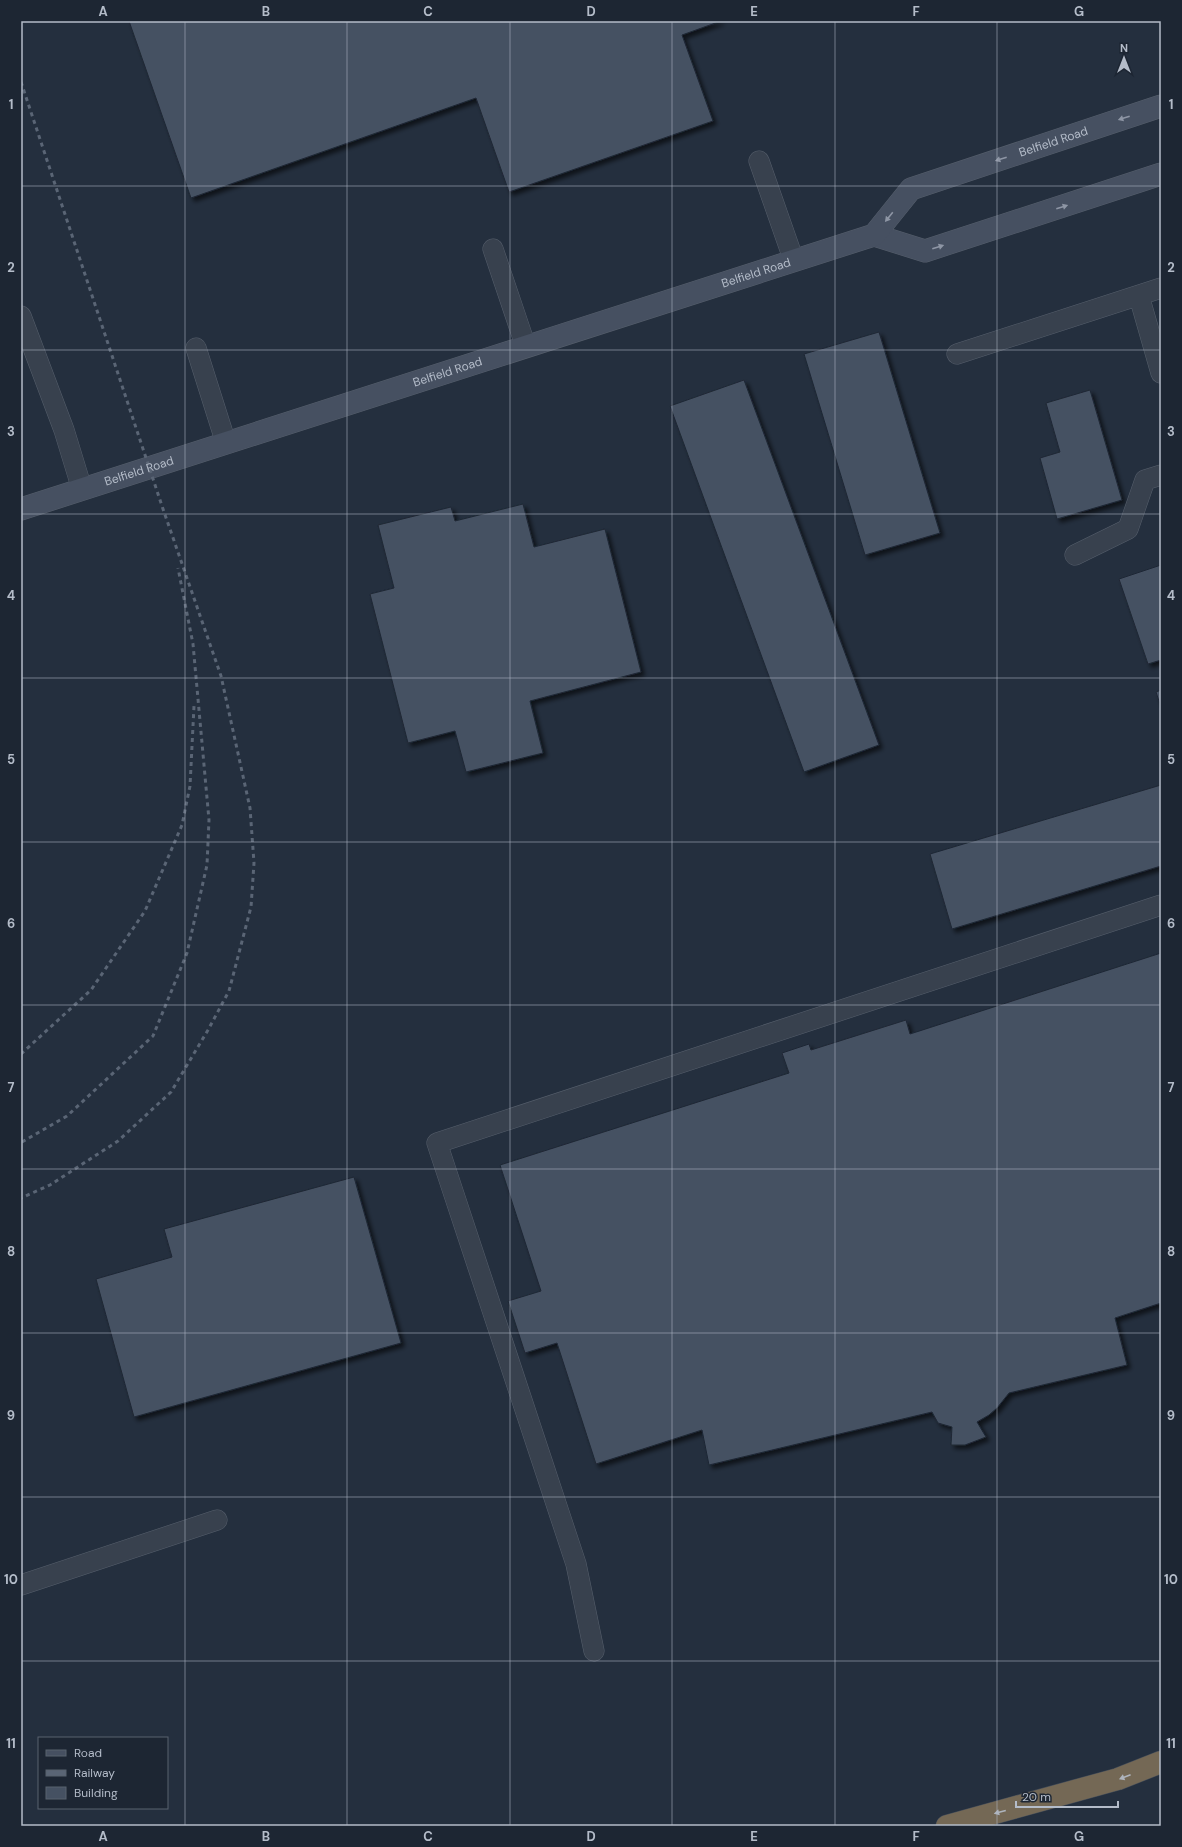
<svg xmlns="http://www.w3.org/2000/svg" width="1182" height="1847" font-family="'DM Sans',sans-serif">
	<defs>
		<filter id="shadow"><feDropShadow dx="3.5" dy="3.5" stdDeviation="2" flood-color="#0009"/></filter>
	</defs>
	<rect width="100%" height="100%" fill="#242f3e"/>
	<path fill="#455162" stroke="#1f2835" filter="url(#shadow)" d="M 129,21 L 721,21 L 682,35 L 713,121 L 509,192 L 476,98 L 191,198 Z
		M 879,332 L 940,533 L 865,555 L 804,354 Z
		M 744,380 L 879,745 L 804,772 L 670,406 Z
		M 1090,390 L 1122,500 L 1057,519 L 1040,458 L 1060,452 L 1046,403 Z
		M 523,504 L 534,547 L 605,529 L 641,672 L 530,701 L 543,753 L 466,772 L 455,731 L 408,743 L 370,594 L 394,588 L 378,525 L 451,507 L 455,521 Z
		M 1161,565 L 1161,660 L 1148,664 L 1119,579 Z
		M 1161,690 L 1161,707 L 1156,692 Z
		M 1161,785 L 1161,866 L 952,929 L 930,854 Z
		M 1161,953 L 1161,1303 L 1115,1318 L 1127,1365 L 1009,1393 L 997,1408 L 989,1415 L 977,1422 L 986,1437 L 965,1445 L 951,1445 L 952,1427 L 938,1423 L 932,1412 L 709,1465 L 702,1430 L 596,1464 L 557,1343 L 525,1353 L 508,1301 L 541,1291 L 500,1165 L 789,1073 L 782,1053 L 809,1044 L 811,1050 L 906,1020 L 910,1034 Z
		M 354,1177 L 401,1343 L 134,1417 L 96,1279 L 172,1257 L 164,1229 Z"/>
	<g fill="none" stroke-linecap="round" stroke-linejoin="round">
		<g stroke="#565f6c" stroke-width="21">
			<path id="lane" d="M 759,161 L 794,261
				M 493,249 L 526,347
				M 1139,296 L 1161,373
				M 21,316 L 64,430 L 82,489
				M 196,348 L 226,443
				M 957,354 L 1161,288
				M 1075,555 L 1128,529 L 1145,480 L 1161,475
				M 21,1585 L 217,1520
				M 594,1651 L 576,1564 L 437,1143 L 1161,905"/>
		</g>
		<g stroke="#565f6c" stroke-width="23">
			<g id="secondary">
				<path d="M 874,235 L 925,251 L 1161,174"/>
				<path id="s1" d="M 21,509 L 874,235 L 911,189 L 1161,106"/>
			</g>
		</g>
		<g stroke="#434c59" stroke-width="23">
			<path id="highway" d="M 947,1826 L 1118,1779 L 1161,1762"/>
		</g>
		<use href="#lane" stroke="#38414e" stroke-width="20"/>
		<use href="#secondary" stroke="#465061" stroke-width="22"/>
		<use href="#highway" stroke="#746855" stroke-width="22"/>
		<path stroke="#5a6575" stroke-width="3" stroke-dasharray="4 4" stroke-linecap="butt" d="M 21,82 L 163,509 L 221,676 L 250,808 L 254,863 L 251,907 L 229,991 L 208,1030 L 171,1092 L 118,1141 L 50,1185 L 21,1198
			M 21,1054 L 91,990 L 145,911 L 182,825 L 190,786 L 194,706
			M 22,1142 L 67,1116 L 153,1036 L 187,953 L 207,865 L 209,820 L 193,644 L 178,568"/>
	</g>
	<defs><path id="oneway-solid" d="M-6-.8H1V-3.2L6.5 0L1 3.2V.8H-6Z"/></defs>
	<g fill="#8e96a5">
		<use href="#oneway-solid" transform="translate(1124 118) rotate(162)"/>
		<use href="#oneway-solid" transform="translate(1001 159) rotate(162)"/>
		<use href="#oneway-solid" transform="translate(1062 207) rotate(-18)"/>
		<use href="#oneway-solid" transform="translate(889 217) rotate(129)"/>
		<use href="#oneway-solid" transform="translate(938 247) rotate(-18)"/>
	</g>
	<g fill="#aeb4bd">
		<use href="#oneway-solid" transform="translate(1125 1777) rotate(159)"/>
		<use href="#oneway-solid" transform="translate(1000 1812) rotate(165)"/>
	</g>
	<path fill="none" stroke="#b4bcc9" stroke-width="1" stroke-opacity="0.55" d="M 185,21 L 185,1826M 347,21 L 347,1826M 510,21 L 510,1826M 672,21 L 672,1826M 835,21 L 835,1826M 997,21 L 997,1826M 21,186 L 1161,186M 21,350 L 1161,350M 21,514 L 1161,514M 21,678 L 1161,678M 21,842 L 1161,842M 21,1005 L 1161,1005M 21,1169 L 1161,1169M 21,1333 L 1161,1333M 21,1497 L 1161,1497M 21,1661 L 1161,1661"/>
	<g text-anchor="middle" stroke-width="4" stroke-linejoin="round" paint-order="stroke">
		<g font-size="12" fill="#b4bcc9" stroke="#1d2633">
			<text dy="4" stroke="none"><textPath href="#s1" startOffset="1105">Belfield Road</textPath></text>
			<text dy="4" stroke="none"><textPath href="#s1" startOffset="772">Belfield Road</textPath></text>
			<text dy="4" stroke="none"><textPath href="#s1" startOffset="448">Belfield Road</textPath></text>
			<text dy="4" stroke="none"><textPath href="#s1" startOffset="124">Belfield Road</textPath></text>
		</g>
	</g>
	<rect width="1182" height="1847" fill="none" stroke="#1d2633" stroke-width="44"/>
	<rect x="38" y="1737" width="130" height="72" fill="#1d2633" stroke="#59626f"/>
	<rect x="46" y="1750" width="20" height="6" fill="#465061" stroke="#59626f"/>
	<text x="74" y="1757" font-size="12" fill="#b4bcc9">Road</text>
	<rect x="46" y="1770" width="20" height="6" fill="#5a6575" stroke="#59626f"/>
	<text x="74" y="1777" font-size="12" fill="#b4bcc9">Railway</text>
	<rect x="46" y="1787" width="20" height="12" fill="#455162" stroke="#59626f"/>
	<text x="74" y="1797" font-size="12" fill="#b4bcc9">Building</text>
	<g transform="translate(1124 58)" stroke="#1d2633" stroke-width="3" paint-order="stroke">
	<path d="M0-3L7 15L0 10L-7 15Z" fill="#b4bcc9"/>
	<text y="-6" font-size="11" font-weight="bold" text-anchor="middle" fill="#b4bcc9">N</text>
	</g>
	<path d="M1016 1801v6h102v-6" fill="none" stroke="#b4bcc9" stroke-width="2"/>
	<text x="1022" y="1801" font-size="12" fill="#b4bcc9" stroke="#1d2633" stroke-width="3" paint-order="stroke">20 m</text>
	<rect x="22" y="22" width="1138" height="1803" fill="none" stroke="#b4bcc9" stroke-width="1.5"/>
	<g font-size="13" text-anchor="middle" font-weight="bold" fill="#b4bcc9">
		<text x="103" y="16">A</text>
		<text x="266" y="16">B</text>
		<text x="428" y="16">C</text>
		<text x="591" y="16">D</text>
		<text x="754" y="16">E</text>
		<text x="916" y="16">F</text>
		<text x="1079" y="16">G</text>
		<text x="11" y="109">1</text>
		<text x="1171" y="109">1</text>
		<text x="11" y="272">2</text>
		<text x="1171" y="272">2</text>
		<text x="11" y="436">3</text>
		<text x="1171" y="436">3</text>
		<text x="11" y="600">4</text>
		<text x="1171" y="600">4</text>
		<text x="11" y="764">5</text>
		<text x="1171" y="764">5</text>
		<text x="11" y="928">6</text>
		<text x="1171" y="928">6</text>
		<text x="11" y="1092">7</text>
		<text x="1171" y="1092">7</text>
		<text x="11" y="1256">8</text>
		<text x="1171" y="1256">8</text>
		<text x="11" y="1420">9</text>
		<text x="1171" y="1420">9</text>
		<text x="11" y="1584">10</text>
		<text x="1171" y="1584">10</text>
		<text x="11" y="1748">11</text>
		<text x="1171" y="1748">11</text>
		<text x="103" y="1841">A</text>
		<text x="266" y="1841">B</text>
		<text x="428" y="1841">C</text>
		<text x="591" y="1841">D</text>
		<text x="754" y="1841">E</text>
		<text x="916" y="1841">F</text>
		<text x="1079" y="1841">G</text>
	</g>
</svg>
